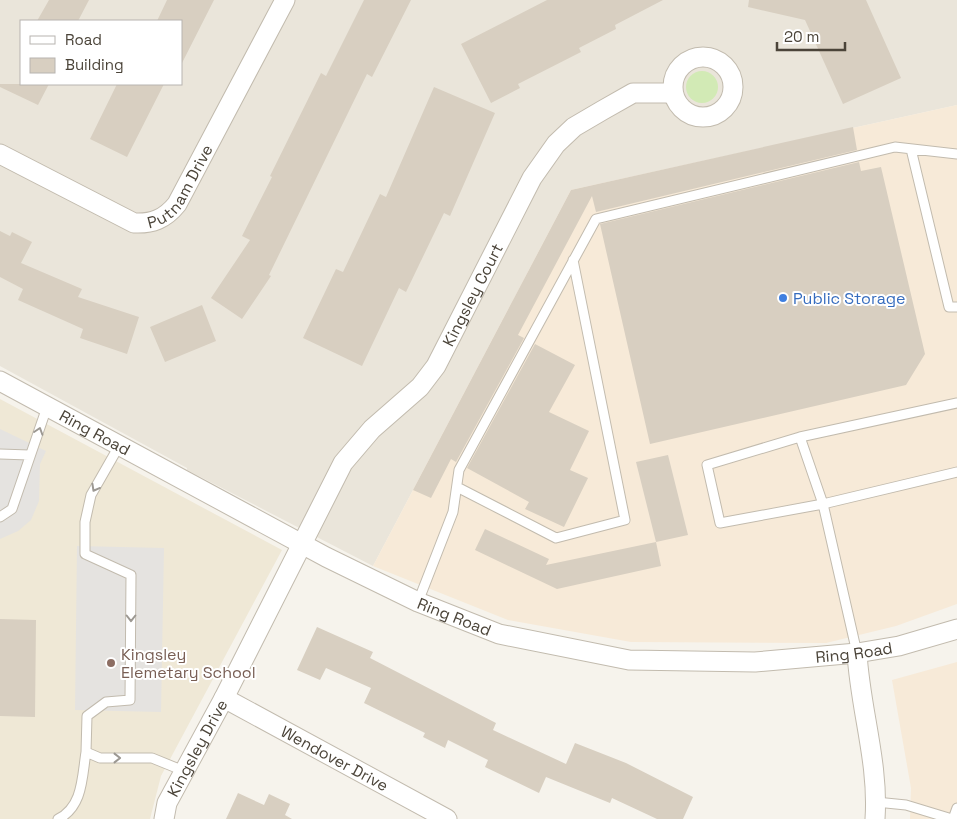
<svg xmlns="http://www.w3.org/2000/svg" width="957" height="819" font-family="'Space Grotesk',sans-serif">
	<rect width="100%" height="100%" fill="#f6f3ec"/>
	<path fill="#eae5da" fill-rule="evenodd" d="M 0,0 L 957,0 L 957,105 L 571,190 L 373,566 L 187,470 L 187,468 L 0,366 ZM 21,21 L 181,21 L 181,84 L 21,84 Z"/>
	<path fill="#f7ead8" d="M 957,105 L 957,604 L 896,626 L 826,643 L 631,642 L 508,620 L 373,566 L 571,190 Z
		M 957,662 L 957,819 L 910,819 L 911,788 L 892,680 Z"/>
	<path fill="#efe8d6" d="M 0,399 L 282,550 L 161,776 L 150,819 L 0,819 Z"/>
	<path fill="#d2eab5" d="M686 87a16 16 0 1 1 32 0a16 16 0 1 1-32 0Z"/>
	<path fill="#e5e3e0" d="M 0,429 L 46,451 L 40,464 L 39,501 L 31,520 L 18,531 L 0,539 Z
		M 77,546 L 164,548 L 161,712 L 75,710 Z"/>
	<path fill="#d8cfc1" d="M 49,0 L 89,0 L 78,21 L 37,21 Z
		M 167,0 L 214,0 L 181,65 L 181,21 L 157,21 Z
		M 364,0 L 411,0 L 372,77 L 367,74 L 269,275 L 271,276 L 242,319 L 211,298 L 250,240 L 242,236 L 272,177 L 270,176 L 321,73 L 326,76 Z
		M 547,0 L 663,0 L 615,25 L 616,29 L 579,48 L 581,52 L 518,84 L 520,88 L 491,103 L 461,44 Z
		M 749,0 L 866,0 L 901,78 L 843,104 L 805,20 L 748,7 Z
		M 0,84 L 49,84 L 38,105 L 0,87 Z
		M 117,84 L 164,84 L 127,157 L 90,139 Z
		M 434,87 L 495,113 L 450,216 L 444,213 L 406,292 L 399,288 L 362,366 L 303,338 L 336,269 L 343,272 L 380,194 L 386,197 Z
		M 853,127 L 857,150 L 596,212 L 592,196 L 518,335 L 524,338 L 456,462 L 451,459 L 431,498 L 413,490 L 571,190 Z
		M 859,162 L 861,171 L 881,167 L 925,354 L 906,385 L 650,444 L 600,224 Z
		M 0,231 L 10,236 L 12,232 L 32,242 L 21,263 L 82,289 L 78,297 L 139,317 L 127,354 L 80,338 L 83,329 L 18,300 L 23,289 L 0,277 Z
		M 202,305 L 216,341 L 165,362 L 150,327 Z
		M 535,344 L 575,365 L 549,412 L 589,431 L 570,470 L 588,478 L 564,527 L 525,509 L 529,502 L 467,468 Z
		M 668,455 L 688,535 L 656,542 L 636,462 Z
		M 485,529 L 549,559 L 546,565 L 656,542 L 661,566 L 557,589 L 475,550 Z
		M 0,619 L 36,620 L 35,717 L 0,716 Z
		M 317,627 L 373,652 L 370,658 L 496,723 L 493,730 L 566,764 L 575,743 L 626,763 L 693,797 L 683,819 L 657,819 L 612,798 L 610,803 L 546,777 L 539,793 L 485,767 L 488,760 L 448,740 L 445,748 L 423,737 L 425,733 L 364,703 L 371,688 L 326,668 L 320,680 L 297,670 Z
		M 238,793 L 264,805 L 269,794 L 290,804 L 285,815 L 292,819 L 226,819 Z"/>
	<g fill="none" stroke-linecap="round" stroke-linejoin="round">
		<g stroke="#c2bbae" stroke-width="11">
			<path id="service" d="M 911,149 L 949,307 L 957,307
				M 800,437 L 823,504 L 720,523 L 707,465 Z
				M 800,437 L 957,403
				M 119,446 L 91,495 L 85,522 L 85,554 L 131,575 L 130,700 L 106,702 L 87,716 L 86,752 L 100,758 L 152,758 L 184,771
				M 0,454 L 29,455
				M 457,487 L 556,538 L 625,520 L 573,260
				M 0,517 L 12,509 L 47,407
				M 418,602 L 453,512 L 459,470 L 596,219 L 895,147 L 957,154
				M 857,653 L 823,504 L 957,472
				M 876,802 L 906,805 L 952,819
				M 58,819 C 83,807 82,777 86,752
				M 953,819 L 957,808"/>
		</g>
		<g stroke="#c2bbae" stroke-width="21">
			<g id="minor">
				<circle cx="703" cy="87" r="30"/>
				<path id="s1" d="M 0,154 L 134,223 C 152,224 165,219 177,204 L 285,0"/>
				<path id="s2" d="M 0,381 L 326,557 L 418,602 L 499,634 L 629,660 L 755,662 L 857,653 L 899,646 L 957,629"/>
				<path d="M 857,653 C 860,708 879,763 875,819"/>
				<path id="s3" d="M 224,698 L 447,819"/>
				<path id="s4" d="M 164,819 L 167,803 L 224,698 L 343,463 L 372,429 L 420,387 L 436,366 L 532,178 L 556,144 L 574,127 L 603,110 L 633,93 L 673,93"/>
			</g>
		</g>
		<use href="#service" stroke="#fff" stroke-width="9"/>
		<use href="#minor" stroke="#fff" stroke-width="19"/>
	</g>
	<defs><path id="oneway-chevron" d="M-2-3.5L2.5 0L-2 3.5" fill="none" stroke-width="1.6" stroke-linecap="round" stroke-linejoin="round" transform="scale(1.25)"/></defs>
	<g stroke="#9c9892">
		<use href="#oneway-chevron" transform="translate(39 431) rotate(-72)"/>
		<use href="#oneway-chevron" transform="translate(95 488) rotate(119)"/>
		<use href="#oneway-chevron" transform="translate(131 618) rotate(90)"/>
		<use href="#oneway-chevron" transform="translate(117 758)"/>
	</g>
	<circle fill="#3f7fe0" stroke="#fff" stroke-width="2" cx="783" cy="298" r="5"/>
	<circle fill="#8d6e63" stroke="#fff" stroke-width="2" cx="111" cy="663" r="5"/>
	<g text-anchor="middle" stroke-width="4" stroke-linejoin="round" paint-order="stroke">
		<g font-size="16" fill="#4b4439" stroke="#fff">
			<text dy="6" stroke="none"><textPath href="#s1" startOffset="215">Putnam Drive</textPath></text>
			<text dy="6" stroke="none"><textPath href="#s4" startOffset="614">Kingsley Court</textPath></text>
			<text dy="6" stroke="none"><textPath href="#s2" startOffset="108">Ring Road</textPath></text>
			<text dy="6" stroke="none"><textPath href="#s2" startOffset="512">Ring Road</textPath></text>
			<text dy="6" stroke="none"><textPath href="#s2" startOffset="918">Ring Road</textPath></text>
			<text dy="6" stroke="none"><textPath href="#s4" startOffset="79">Kingsley Drive</textPath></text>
			<text dy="6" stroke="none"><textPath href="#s3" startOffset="126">Wendover Drive</textPath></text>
		</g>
		<g font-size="16" fill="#366cbe" stroke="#fff" text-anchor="start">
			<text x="793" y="304">Public Storage</text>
		</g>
		<g font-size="16" fill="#785e54" stroke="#fff" text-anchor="start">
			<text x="121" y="660">Kingsley<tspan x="121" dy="18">Elemetary School</tspan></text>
		</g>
	</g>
	<rect x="20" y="20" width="162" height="65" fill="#ffffff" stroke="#b7b4b0"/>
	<rect x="30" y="36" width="25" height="8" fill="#ffffff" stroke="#b7b4b0"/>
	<text x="65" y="45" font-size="15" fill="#4b4439">Road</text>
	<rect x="30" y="58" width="25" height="15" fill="#d8cfc1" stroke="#b7b4b0"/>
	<text x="65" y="70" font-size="15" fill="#4b4439">Building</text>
	<path d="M777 42v8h68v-8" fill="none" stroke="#4b4439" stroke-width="2.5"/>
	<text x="784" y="42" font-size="15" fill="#4b4439" stroke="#ffffff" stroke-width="4" paint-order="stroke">20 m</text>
</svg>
